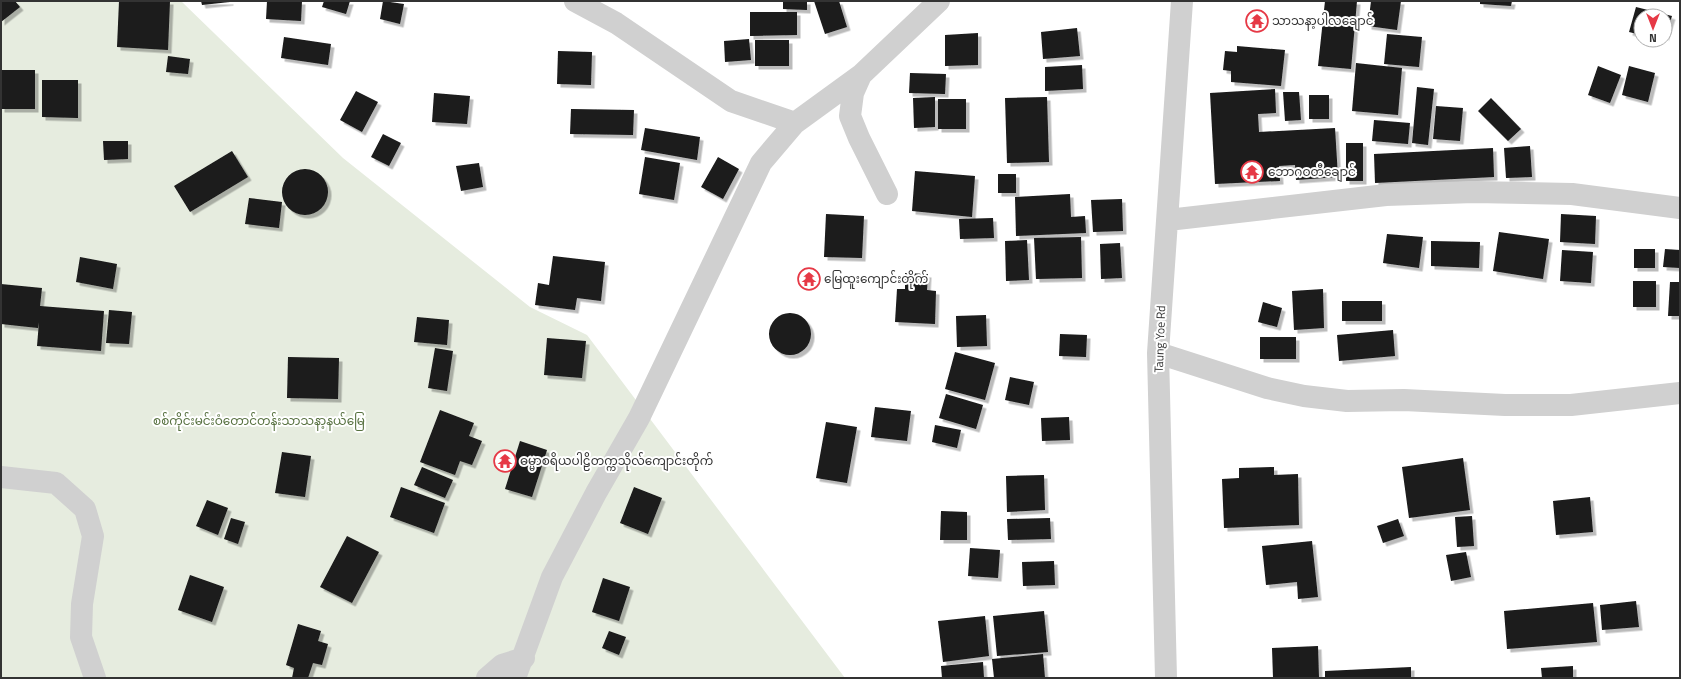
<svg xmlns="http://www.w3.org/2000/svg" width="1681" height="679" font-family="'Titillium Web','Noto Sans Myanmar',sans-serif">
	<defs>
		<filter id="shadow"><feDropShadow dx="3.5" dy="3.5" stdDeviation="0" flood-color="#0004"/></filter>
	</defs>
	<rect width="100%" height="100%" fill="#fff"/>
	<path fill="#e6ecdf" d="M 1,1 L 181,1 L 343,158 L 530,307 L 587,335 L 845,678 L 1,678 Z"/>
	<path fill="#1a1a1a" filter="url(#shadow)" d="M 1,1 L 15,1 L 20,7 L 1,22 Z
		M 119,1 L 170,1 L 168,50 L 117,47 Z
		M 201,1 L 230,1 L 230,2 L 202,5 Z
		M 267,1 L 302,1 L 301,21 L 266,19 Z
		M 324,1 L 350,1 L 346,14 L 322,7 Z
		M 383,1 L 404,4 L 400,24 L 380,19 Z
		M 783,1 L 807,1 L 807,10 L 783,9 Z
		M 814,1 L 839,1 L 847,27 L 825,34 Z
		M 1325,1 L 1357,1 L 1351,69 L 1318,66 Z
		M 1371,1 L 1401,1 L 1397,30 L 1368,26 Z
		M 1480,1 L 1512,1 L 1511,6 L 1480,4 Z
		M 1636,7 L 1672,16 L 1665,38 L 1665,16 L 1641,16 L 1641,35 L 1629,32 Z
		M 750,12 L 797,12 L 797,35 L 750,36 Z
		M 1077,28 L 1080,56 L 1043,59 L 1041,32 Z
		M 978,33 L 978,65 L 945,66 L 945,35 Z
		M 1387,34 L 1422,37 L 1419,67 L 1384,64 Z
		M 284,37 L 331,44 L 328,65 L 281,58 Z
		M 749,39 L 751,60 L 725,62 L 724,41 Z
		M 755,40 L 789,40 L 789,66 L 755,66 Z
		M 1237,46 L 1285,50 L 1281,86 L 1231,82 L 1231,71 L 1223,70 L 1225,51 L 1237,52 Z
		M 558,51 L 592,52 L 591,85 L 557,84 Z
		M 168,56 L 190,59 L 188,74 L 166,72 Z
		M 1356,63 L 1402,68 L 1398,115 L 1352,111 Z
		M 1082,65 L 1083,89 L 1045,91 L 1045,67 Z
		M 1598,66 L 1621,75 L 1610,103 L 1588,95 Z
		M 1629,66 L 1655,73 L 1648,102 L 1622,95 Z
		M 1,70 L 35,70 L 35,109 L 1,109 Z
		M 910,73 L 946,74 L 945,94 L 909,93 Z
		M 42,80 L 78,80 L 78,118 L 42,117 Z
		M 1417,87 L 1434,89 L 1428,145 L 1412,143 Z
		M 1275,89 L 1276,113 L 1258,114 L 1259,132 L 1335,128 L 1338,177 L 1296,180 L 1295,165 L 1279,166 L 1280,181 L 1215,184 L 1210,93 Z
		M 356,91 L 378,102 L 362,132 L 340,120 Z
		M 1283,92 L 1299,92 L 1301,120 L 1285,121 Z
		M 434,93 L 470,96 L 467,124 L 432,122 Z
		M 1309,95 L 1329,95 L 1329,119 L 1309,119 Z
		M 935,97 L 935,127 L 914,128 L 913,98 Z
		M 1047,97 L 1049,162 L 1007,163 L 1005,98 Z
		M 1491,98 L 1521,129 L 1508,141 L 1478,111 Z
		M 938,99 L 966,99 L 966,129 L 938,129 Z
		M 1436,106 L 1463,108 L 1460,141 L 1433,139 Z
		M 571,109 L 634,110 L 633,135 L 570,134 Z
		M 1374,120 L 1410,123 L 1408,144 L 1372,141 Z
		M 645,128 L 700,137 L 697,160 L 641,150 Z
		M 383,134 L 401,143 L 389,166 L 371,157 Z
		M 103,141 L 128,141 L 128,159 L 104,160 Z
		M 1346,143 L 1363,143 L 1363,181 L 1346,181 Z
		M 1530,146 L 1532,177 L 1506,178 L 1504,148 Z
		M 1493,148 L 1494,177 L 1375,183 L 1374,154 Z
		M 232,151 L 248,177 L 190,212 L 174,186 Z
		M 645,157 L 680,163 L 674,200 L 639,194 Z
		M 718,157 L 739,169 L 723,199 L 701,187 Z
		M 479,163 L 483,187 L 461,191 L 456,166 Z
		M282 192a23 23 0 1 1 46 0a23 23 0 1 1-46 0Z
		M 915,171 L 975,176 L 972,217 L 912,211 Z
		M 998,174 L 1016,174 L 1016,193 L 998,193 Z
		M 1070,194 L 1071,217 L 1085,216 L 1086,233 L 1016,236 L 1015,197 Z
		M 249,198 L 282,202 L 279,228 L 245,224 Z
		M 1122,199 L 1123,231 L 1093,232 L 1091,200 Z
		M 826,214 L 864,216 L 862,258 L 824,257 Z
		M 1561,214 L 1596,216 L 1595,244 L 1560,242 Z
		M 993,218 L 994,238 L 960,239 L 959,219 Z
		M 1499,232 L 1549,239 L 1543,279 L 1493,271 Z
		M 1387,234 L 1423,237 L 1419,268 L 1383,263 Z
		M 1081,237 L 1082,278 L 1036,279 L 1034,238 Z
		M 1027,240 L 1029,280 L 1006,281 L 1005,241 Z
		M 1431,241 L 1480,242 L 1479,268 L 1431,266 Z
		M 1120,243 L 1122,278 L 1101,279 L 1100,244 Z
		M 1634,249 L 1655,249 L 1655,268 L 1634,268 Z
		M 1665,249 L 1680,250 L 1680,268 L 1663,267 Z
		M 1562,250 L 1593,252 L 1591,283 L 1560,281 Z
		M 553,256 L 605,262 L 601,301 L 577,298 L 575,310 L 535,305 L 538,283 L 549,285 Z
		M 80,257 L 117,264 L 113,289 L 76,282 Z
		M 905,273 L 928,274 L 927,290 L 936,291 L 935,324 L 895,322 L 897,289 L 905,289 Z
		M 1633,281 L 1656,281 L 1656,307 L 1633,307 Z
		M 1670,282 L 1680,282 L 1680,316 L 1668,316 Z
		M 1,284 L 42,288 L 40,306 L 104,311 L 101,351 L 37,346 L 39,322 L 38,328 L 1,324 Z
		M 1323,289 L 1324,328 L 1294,330 L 1292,291 Z
		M 1342,301 L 1382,301 L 1382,321 L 1342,321 Z
		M 1263,302 L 1282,308 L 1277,327 L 1258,322 Z
		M 109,310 L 132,312 L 129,344 L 106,343 Z
		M769 334a21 21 0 1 1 42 0a21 21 0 1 1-42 0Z
		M 986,315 L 987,346 L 957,347 L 956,316 Z
		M 417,317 L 449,320 L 447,345 L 414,342 Z
		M 1393,330 L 1395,356 L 1339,361 L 1337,335 Z
		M 1060,334 L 1087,335 L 1086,357 L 1059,356 Z
		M 1260,337 L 1296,337 L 1296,359 L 1260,359 Z
		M 547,338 L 586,341 L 582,378 L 544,375 Z
		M 435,348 L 453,351 L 447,391 L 428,388 Z
		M 955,352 L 995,363 L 985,400 L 945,389 Z
		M 288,357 L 339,358 L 338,399 L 287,398 Z
		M 1010,377 L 1034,382 L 1029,405 L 1005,400 Z
		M 946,394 L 983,405 L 976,429 L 939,418 Z
		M 875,407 L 911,411 L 907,441 L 871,437 Z
		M 440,410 L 474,423 L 469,436 L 482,441 L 472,465 L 460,461 L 455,475 L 420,462 Z
		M 1069,417 L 1070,440 L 1042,441 L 1041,418 Z
		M 826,422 L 857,427 L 847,483 L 816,478 Z
		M 935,425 L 961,430 L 957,448 L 932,442 Z
		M 520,441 L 547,450 L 532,497 L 505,489 Z
		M 282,452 L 311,456 L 305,497 L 275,493 Z
		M 1463,458 L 1470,510 L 1409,518 L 1402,467 Z
		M 422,467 L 453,480 L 445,498 L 414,485 Z
		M 1274,467 L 1274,475 L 1298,474 L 1299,525 L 1224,528 L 1222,479 L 1239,478 L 1239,468 Z
		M 1044,475 L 1045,510 L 1007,512 L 1006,476 Z
		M 401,487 L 445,503 L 434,533 L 390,517 Z
		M 634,487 L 662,498 L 648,534 L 620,523 Z
		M 1590,497 L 1593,532 L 1556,535 L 1553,501 Z
		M 207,500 L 228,508 L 218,535 L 196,526 Z
		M 941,511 L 967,512 L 967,540 L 940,540 Z
		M 1472,516 L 1474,546 L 1457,547 L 1455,517 Z
		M 231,518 L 245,522 L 238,544 L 224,539 Z
		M 1050,518 L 1051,539 L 1008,540 L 1007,519 Z
		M 1398,519 L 1404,536 L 1383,543 L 1377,526 Z
		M 347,536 L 379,552 L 352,603 L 320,587 Z
		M 1312,541 L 1318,597 L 1298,599 L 1297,582 L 1266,585 L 1262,546 Z
		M 970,548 L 1000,550 L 998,578 L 968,576 Z
		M 1466,552 L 1471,577 L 1451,581 L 1446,555 Z
		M 1054,561 L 1055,585 L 1023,586 L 1022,562 Z
		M 190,575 L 224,587 L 212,622 L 178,610 Z
		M 603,578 L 630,587 L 619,621 L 592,612 Z
		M 1636,601 L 1639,627 L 1602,630 L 1600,605 Z
		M 1593,603 L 1597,642 L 1507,649 L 1504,611 Z
		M 1044,611 L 1048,652 L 997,656 L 993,616 Z
		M 985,616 L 989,656 L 943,662 L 938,621 Z
		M 298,624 L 321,631 L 318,641 L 328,644 L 322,665 L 313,663 L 308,678 L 292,678 L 294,668 L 286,665 Z
		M 609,631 L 626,637 L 619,655 L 602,648 Z
		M 1318,646 L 1319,678 L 1273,678 L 1272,648 Z
		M 1043,654 L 1045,678 L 994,678 L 992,659 Z
		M 983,662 L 984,678 L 942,678 L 941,666 Z
		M 1573,666 L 1573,678 L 1542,678 L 1541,668 Z
		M 1411,667 L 1411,678 L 1325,678 L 1325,671 Z"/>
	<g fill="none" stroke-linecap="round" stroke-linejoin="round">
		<path stroke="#d0d0d0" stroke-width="22" d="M 575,1 L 616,23 L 731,101 L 795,123
			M 861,75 L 853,93 L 850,116 L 859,138 L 887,194
			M 1168,220 L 1386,195 L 1474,192 L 1572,194 L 1680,208
			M 1158,353 L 1267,388 L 1304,396 L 1347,401 L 1404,400 L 1505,405 L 1571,405 L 1680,393
			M 1,477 L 56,483 L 85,509 L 93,536 L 82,604 L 81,637 L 95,678
			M 487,678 L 502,665 L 524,658
			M 515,678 L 552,577 L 596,493 L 639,418 L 761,163 L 795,123 L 861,75 L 939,1
			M 1166,678 L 1158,353 L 1182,1"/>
	</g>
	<defs>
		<g id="temple-ring" transform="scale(1.15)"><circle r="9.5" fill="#fff" stroke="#e63946" stroke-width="1.5"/><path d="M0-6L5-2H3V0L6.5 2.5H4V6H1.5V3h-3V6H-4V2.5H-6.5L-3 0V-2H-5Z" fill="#e63946"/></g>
	</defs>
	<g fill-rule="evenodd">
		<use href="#temple-ring" x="1257" y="21"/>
		<use href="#temple-ring" x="1252" y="172"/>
		<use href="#temple-ring" x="809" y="279"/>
		<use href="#temple-ring" x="505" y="461"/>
	</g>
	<g text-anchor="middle" stroke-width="4" stroke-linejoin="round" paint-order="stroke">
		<g font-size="12" fill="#333" stroke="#fff" text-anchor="start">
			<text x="1272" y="25">သာသနာ့ပါလချောင်</text>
			<text x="1268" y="176">ဘောဂဝတီချောင်</text>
			<text x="824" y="283">မြေထူးကျောင်းတိုက်</text>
			<text x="520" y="465">ဓမ္မာစရိယပါဠိတက္ကသိုလ်ကျောင်းတိုက်</text>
		</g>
		<g font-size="12" fill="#333" stroke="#fff">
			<text transform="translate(1160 339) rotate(-88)" y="4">Taung Yoe Rd</text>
		</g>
		<g font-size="12" fill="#56703f" stroke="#fff">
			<text x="259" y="425">စစ်ကိုင်းမင်းဝံတောင်တန်းသာသနာ့နယ်မြေ</text>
		</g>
	</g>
	<rect width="1681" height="679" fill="none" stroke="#333333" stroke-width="4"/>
	<g transform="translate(1653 28) rotate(180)"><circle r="19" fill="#ffffff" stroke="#adadad"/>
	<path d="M0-3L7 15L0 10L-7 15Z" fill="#e63946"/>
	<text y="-6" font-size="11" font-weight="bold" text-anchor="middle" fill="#333333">N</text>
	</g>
</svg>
